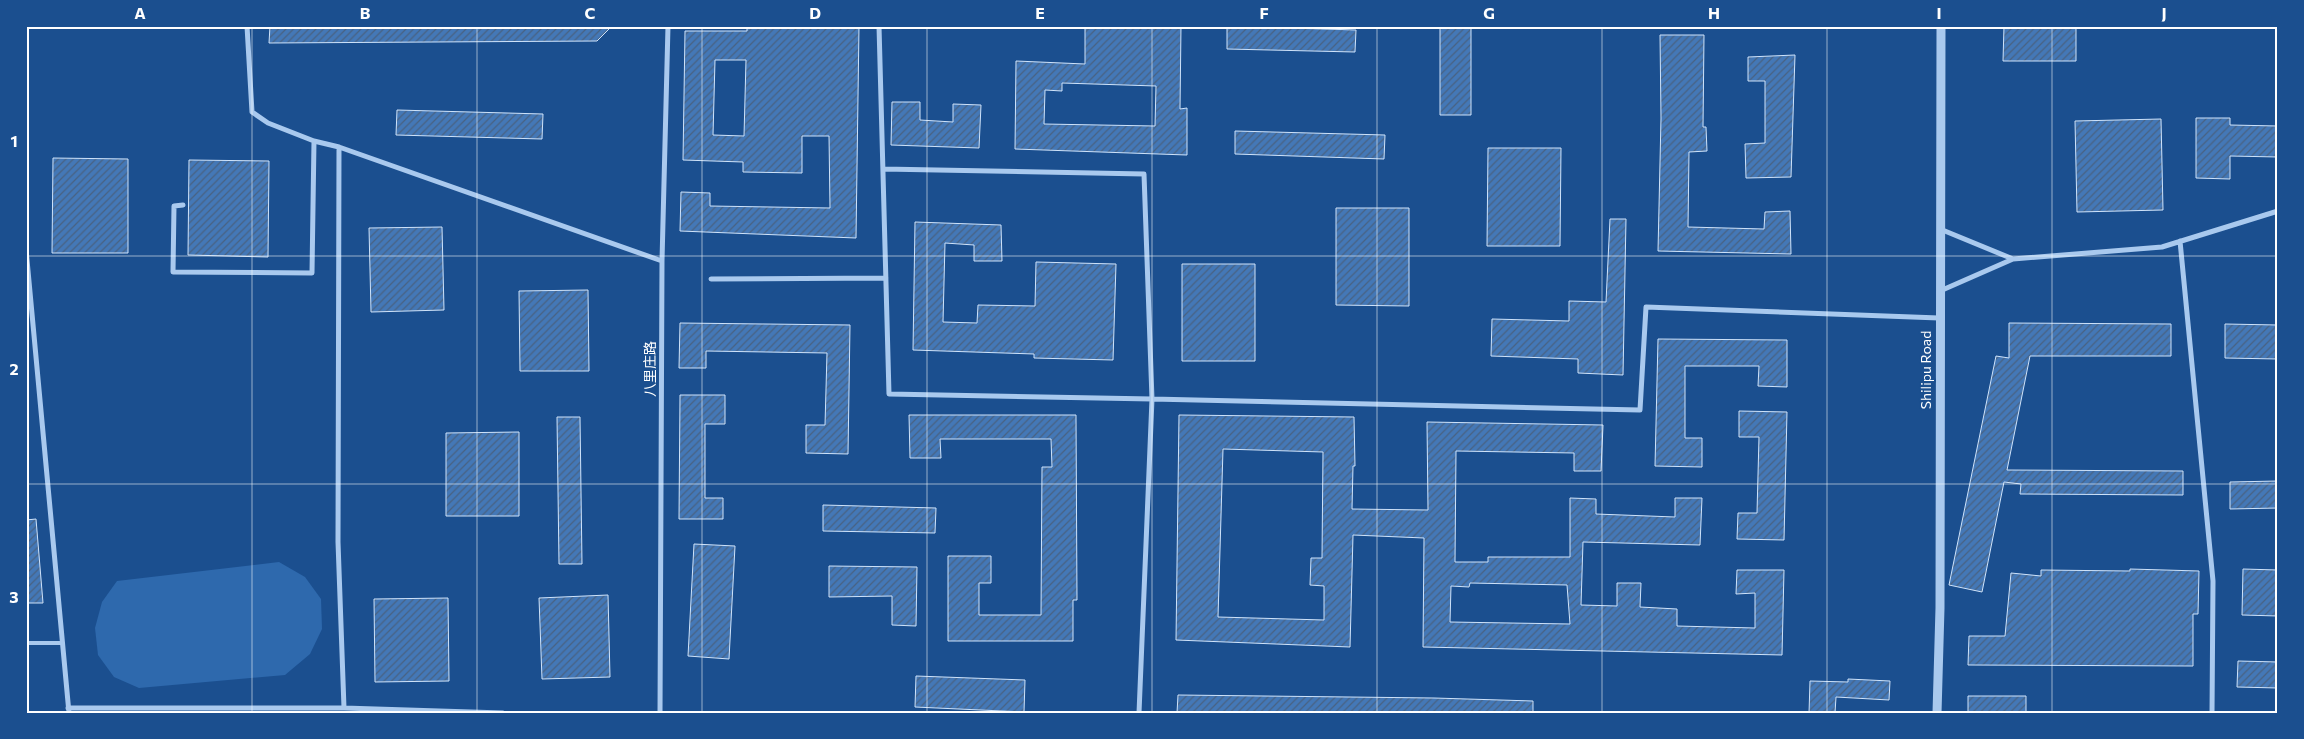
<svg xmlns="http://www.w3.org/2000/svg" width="2304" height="739" font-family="Commissioner,'Noto Sans SC',sans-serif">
	<defs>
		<pattern id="building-hatch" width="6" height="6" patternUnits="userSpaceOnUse" patternTransform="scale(1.25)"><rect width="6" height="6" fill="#4478b7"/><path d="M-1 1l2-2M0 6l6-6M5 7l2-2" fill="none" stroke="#486282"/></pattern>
	</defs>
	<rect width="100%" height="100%" fill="#1b4f8f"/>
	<path fill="#2e69ad" d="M 279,562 L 305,577 L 321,599 L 322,629 L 310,654 L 285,675 L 139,688 L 114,677 L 98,655 L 95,628 L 102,602 L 117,581 Z"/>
	<path fill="url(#building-hatch)" stroke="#cfe3fa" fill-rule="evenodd" d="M 270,26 L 612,26 L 597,41 L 269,43 Z
		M 747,26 L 859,26 L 856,238 L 680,231 L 681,192 L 710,193 L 710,206 L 830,208 L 829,136 L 802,136 L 802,173 L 743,172 L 743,162 L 683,160 L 685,31 L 747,31 ZM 715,60 L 746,60 L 744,136 L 713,135 Z
		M 1085,26 L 1181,26 L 1180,109 L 1187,108 L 1187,155 L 1015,149 L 1016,61 L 1085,64 ZM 1062,83 L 1156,86 L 1155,126 L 1044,124 L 1045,90 L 1062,91 Z
		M 1227,26 L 1356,30 L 1355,52 L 1227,49 Z
		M 1440,26 L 1471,26 L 1471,115 L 1440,115 Z
		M 2004,26 L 2076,26 L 2076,61 L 2003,61 Z
		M 1660,35 L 1704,35 L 1703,127 L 1706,127 L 1707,151 L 1689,152 L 1688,227 L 1764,229 L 1765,212 L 1790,211 L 1791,254 L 1658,251 L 1661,118 Z
		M 1795,55 L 1791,177 L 1746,178 L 1745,144 L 1765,143 L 1765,81 L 1748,81 L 1748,57 Z
		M 892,102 L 920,102 L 920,120 L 953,122 L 953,104 L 981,105 L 979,148 L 891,145 Z
		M 397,110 L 543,114 L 542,139 L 396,135 Z
		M 2196,118 L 2230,118 L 2230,125 L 2278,126 L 2278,157 L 2230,156 L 2230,179 L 2196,178 Z
		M 2161,119 L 2163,210 L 2077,212 L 2075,121 Z
		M 1235,131 L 1385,135 L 1384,159 L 1235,154 Z
		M 1488,148 L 1561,148 L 1560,246 L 1487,246 Z
		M 53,158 L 128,159 L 128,253 L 52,253 Z
		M 189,160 L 269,161 L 268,257 L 188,255 Z
		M 1336,208 L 1409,208 L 1409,306 L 1336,305 Z
		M 1610,219 L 1626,219 L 1623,375 L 1578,373 L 1578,359 L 1491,356 L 1492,319 L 1569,321 L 1569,301 L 1606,302 Z
		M 915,222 L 1001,225 L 1002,261 L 974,261 L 974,245 L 945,243 L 943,322 L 977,323 L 978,305 L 1035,306 L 1036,262 L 1116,264 L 1113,360 L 1034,358 L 1034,354 L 913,350 Z
		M 442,227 L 444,310 L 371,312 L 369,228 Z
		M 1182,264 L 1255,264 L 1255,361 L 1182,361 Z
		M 588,290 L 589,371 L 520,371 L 519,291 Z
		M 680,323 L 850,325 L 848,454 L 806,453 L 806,425 L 825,425 L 827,353 L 706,351 L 706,368 L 679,368 Z
		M 2009,323 L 2171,324 L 2171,356 L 2030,356 L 2007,470 L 2183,471 L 2183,495 L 2020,494 L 2021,484 L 2004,482 L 1982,592 L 1949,585 L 1996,356 L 2009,358 Z
		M 2225,324 L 2278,325 L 2278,359 L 2225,358 Z
		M 1658,339 L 1787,340 L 1787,387 L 1758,386 L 1759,366 L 1685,366 L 1685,438 L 1702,438 L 1702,467 L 1655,466 Z
		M 680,395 L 725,395 L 725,424 L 705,424 L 705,498 L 723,498 L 723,519 L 679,519 Z
		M 1739,411 L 1787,412 L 1784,540 L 1737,539 L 1738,513 L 1757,513 L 1759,437 L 1739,437 Z
		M 909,415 L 1076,415 L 1077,600 L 1073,600 L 1073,641 L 948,641 L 948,556 L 991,556 L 991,583 L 979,583 L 979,615 L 1041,615 L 1042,467 L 1052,467 L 1051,439 L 940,439 L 941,458 L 910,458 Z
		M 1179,415 L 1354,417 L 1355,466 L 1353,466 L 1352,509 L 1428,510 L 1427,422 L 1603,425 L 1601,471 L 1574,471 L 1574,453 L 1456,451 L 1455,562 L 1488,562 L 1488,557 L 1570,557 L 1570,498 L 1596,499 L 1596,514 L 1675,517 L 1675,498 L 1702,498 L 1700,545 L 1583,542 L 1581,605 L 1617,606 L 1617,583 L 1641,583 L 1640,607 L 1677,609 L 1677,626 L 1755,628 L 1755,593 L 1736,594 L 1737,570 L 1784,570 L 1782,655 L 1423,647 L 1424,538 L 1353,535 L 1350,647 L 1176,640 ZM 1223,449 L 1323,452 L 1322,558 L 1311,558 L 1310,585 L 1324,586 L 1324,620 L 1218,617 ZM 1470,583 L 1567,585 L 1570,624 L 1450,622 L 1451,586 L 1469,587 Z
		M 557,417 L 580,417 L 582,564 L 559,564 Z
		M 519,432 L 519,516 L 446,516 L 446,433 Z
		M 2278,481 L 2278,508 L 2230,509 L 2230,482 Z
		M 823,505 L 936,508 L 935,533 L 823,531 Z
		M 36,519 L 43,603 L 26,603 L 26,520 Z
		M 694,544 L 735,546 L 729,659 L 688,656 Z
		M 829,566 L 917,567 L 916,626 L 892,625 L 892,596 L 829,597 Z
		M 2130,569 L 2199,571 L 2198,614 L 2193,614 L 2193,666 L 1968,665 L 1969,636 L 2005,636 L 2011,573 L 2041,576 L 2041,570 L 2130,571 Z
		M 2243,569 L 2278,570 L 2278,616 L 2242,615 Z
		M 608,595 L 610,677 L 542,679 L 539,598 Z
		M 448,598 L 449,681 L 375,682 L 374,599 Z
		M 2238,661 L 2278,662 L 2278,688 L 2237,687 Z
		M 916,676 L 1025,680 L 1024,712 L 915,707 Z
		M 1848,679 L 1890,681 L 1889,700 L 1836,697 L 1835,713 L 1809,713 L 1810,681 L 1848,682 Z
		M 1178,695 L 1434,698 L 1533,701 L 1533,713 L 1177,713 Z
		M 1968,696 L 2026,696 L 2026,713 L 1968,713 Z"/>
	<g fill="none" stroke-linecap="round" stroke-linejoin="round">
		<path stroke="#a9c9ee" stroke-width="4" d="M 26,643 L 62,643"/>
		<path stroke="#a9c9ee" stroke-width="5" d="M 247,26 L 252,112 L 268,123 L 314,141
			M 879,26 L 889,394 L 1152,399 L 1144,174 L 883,169
			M 183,205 L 174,206 L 173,272 L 312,273 L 314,141 L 339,147
			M 1940,229 L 2013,259 L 2162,247 L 2278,211
			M 2180,241 L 2213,581 L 2212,713
			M 26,249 L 69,713
			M 711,279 L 886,278
			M 1940,291 L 2013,259
			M 68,708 L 344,708 L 338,542 L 339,147 L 662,261
			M 344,708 L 503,713
			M 660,713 L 662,261 L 668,26
			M 1139,713 L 1152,399 L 1640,410 L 1646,307 L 1939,318"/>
		<path stroke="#a9c9ee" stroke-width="9" d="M 1937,713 L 1940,608 L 1941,26"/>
	</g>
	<path fill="none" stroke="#fff" stroke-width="1" stroke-opacity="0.55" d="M 252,26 L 252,713M 477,26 L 477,713M 702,26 L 702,713M 927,26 L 927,713M 1152,26 L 1152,713M 1377,26 L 1377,713M 1602,26 L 1602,713M 1827,26 L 1827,713M 2052,26 L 2052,713M 26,256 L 2278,256M 26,484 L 2278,484"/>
	<g text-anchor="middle" stroke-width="4" stroke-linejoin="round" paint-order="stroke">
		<g font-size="14" fill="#fff" stroke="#1b4f8f">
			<text transform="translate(650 369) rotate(-90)" y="5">八里庄路</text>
			<text transform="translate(1926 370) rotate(-90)" y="5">Shilipu Road</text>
		</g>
	</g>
	<rect width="2304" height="739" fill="none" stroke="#1b4f8f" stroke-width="55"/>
	<rect x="28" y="28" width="2248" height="684" fill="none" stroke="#fff" stroke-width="2"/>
	<g font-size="16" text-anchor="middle" font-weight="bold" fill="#fff">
		<text x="140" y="19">A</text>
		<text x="365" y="19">B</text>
		<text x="590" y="19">C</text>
		<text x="815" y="19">D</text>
		<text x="1040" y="19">E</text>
		<text x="1264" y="19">F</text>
		<text x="1489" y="19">G</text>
		<text x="1714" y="19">H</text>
		<text x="1939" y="19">I</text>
		<text x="2164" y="19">J</text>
		<text x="14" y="147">1</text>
		<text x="14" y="375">2</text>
		<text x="14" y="603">3</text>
	</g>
</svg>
